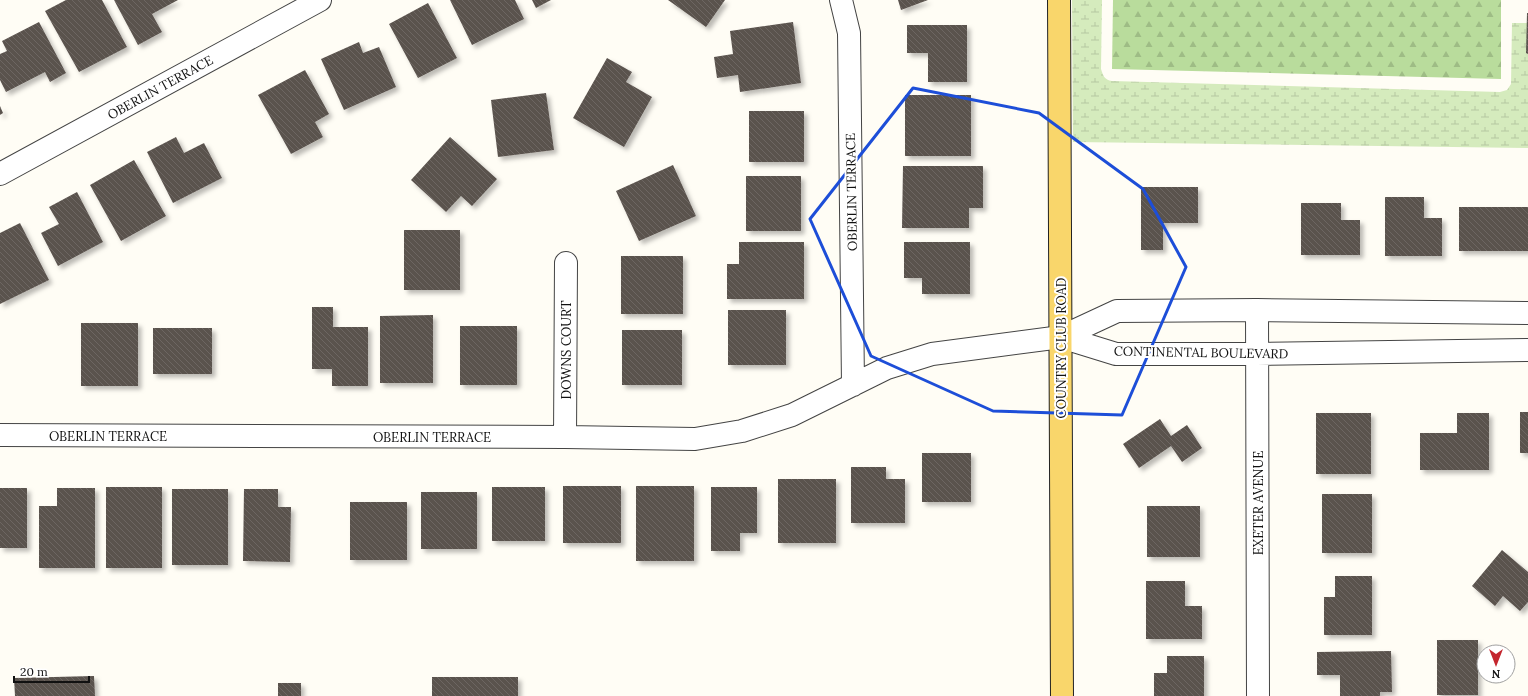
<svg xmlns="http://www.w3.org/2000/svg" width="1528" height="696" font-family="Lora,serif">
	<defs>
		<pattern id="forest-firs" width="22" height="20" patternUnits="userSpaceOnUse"><rect width="22" height="20" fill="#b9dc9c"/><path d="M5 1l3.5 6h-7zM16 11l3.5 6h-7z" fill="#9ebc85"/></pattern>
		<pattern id="wetland-marsh" width="20" height="14" patternUnits="userSpaceOnUse"><rect width="20" height="14" fill="#d5ebbd"/><path d="M1 5h8M5 5V1M11 12h8M15 12V8" fill="none" stroke="#b6c8a1"/></pattern>
		<pattern id="building-back-hatch" width="6" height="6" patternUnits="userSpaceOnUse"><rect width="6" height="6" fill="#5a524d"/><path d="M-1 5l2 2M0 0l6 6M5-1l2 2" fill="none" stroke="#6d6662"/></pattern>
		<filter id="shadow"><feDropShadow dx="3.5" dy="3.5" stdDeviation="2" flood-color="#0004"/></filter>
	</defs>
	<rect width="100%" height="100%" fill="#fffdf5"/>
	<path fill="url(#forest-firs)" d="M 1113,0 L 1501,0 L 1501,79 L 1112,69 Z"/>
	<path fill="url(#wetland-marsh)" d="M 1072,0 L 1102,0 L 1101,69 C 1103,75 1104,80 1112,81 L 1500,92 L 1507,90 L 1511,84 L 1512,23 L 1528,23 L 1528,148 L 1073,142 Z"/>
	<path fill="url(#building-back-hatch)" filter="url(#shadow)" d="M 66,0 L 102,0 L 127,47 L 79,72 L 45,11 Z
		M 114,0 L 178,0 L 152,14 L 162,32 L 138,45 Z
		M 450,0 L 515,0 L 524,19 L 472,45 Z
		M 532,0 L 551,0 L 536,8 Z
		M 668,0 L 725,0 L 706,27 Z
		M 898,0 L 928,0 L 901,10 Z
		M 428,3 L 457,58 L 418,78 L 389,24 Z
		M 1527,13 L 1528,13 L 1528,54 L 1526,53 Z
		M 39,22 L 66,73 L 50,82 L 45,72 L 6,92 L 0,80 L 0,54 L 7,51 L 2,41 Z
		M 793,22 L 801,83 L 740,92 L 738,75 L 717,78 L 714,57 L 733,54 L 730,31 Z
		M 907,25 L 967,25 L 967,82 L 928,82 L 928,53 L 907,53 Z
		M 359,42 L 363,53 L 379,47 L 396,87 L 344,110 L 321,59 Z
		M 607,58 L 632,72 L 626,82 L 652,97 L 624,147 L 573,118 Z
		M 305,70 L 329,114 L 315,122 L 323,137 L 291,154 L 258,95 Z
		M 546,93 L 554,150 L 498,157 L 491,100 Z
		M 905,95 L 971,95 L 971,156 L 905,156 Z
		M 0,106 L 3,113 L 0,115 Z
		M 749,111 L 804,111 L 804,162 L 749,162 Z
		M 176,137 L 184,153 L 204,143 L 222,178 L 173,203 L 147,152 Z
		M 450,137 L 497,179 L 472,206 L 461,196 L 446,212 L 411,180 Z
		M 134,160 L 166,216 L 121,241 L 90,185 Z
		M 673,165 L 696,216 L 639,241 L 616,191 Z
		M 903,166 L 983,166 L 983,208 L 969,208 L 969,228 L 902,228 Z
		M 746,176 L 801,176 L 801,231 L 746,231 Z
		M 1141,187 L 1198,187 L 1198,223 L 1163,223 L 1163,250 L 1141,250 Z
		M 77,192 L 103,242 L 58,266 L 41,233 L 59,224 L 49,207 Z
		M 1385,197 L 1424,197 L 1424,218 L 1442,218 L 1442,256 L 1385,256 Z
		M 1301,203 L 1341,203 L 1341,220 L 1360,220 L 1360,255 L 1301,255 Z
		M 1459,207 L 1528,207 L 1528,251 L 1459,251 Z
		M 20,223 L 49,280 L 0,304 L 0,233 Z
		M 404,230 L 460,230 L 460,290 L 404,290 Z
		M 739,242 L 804,242 L 804,299 L 727,299 L 727,264 L 739,264 Z
		M 904,242 L 970,242 L 970,294 L 922,294 L 922,278 L 904,278 Z
		M 621,256 L 683,256 L 683,314 L 621,314 Z
		M 312,307 L 333,307 L 333,327 L 368,327 L 368,386 L 332,386 L 332,369 L 312,369 Z
		M 728,310 L 786,310 L 786,365 L 728,365 Z
		M 433,315 L 433,383 L 380,383 L 380,316 Z
		M 81,323 L 138,323 L 138,386 L 81,386 Z
		M 460,326 L 517,326 L 517,385 L 460,385 Z
		M 153,328 L 212,328 L 212,374 L 153,374 Z
		M 622,330 L 682,330 L 682,385 L 622,385 Z
		M 1520,412 L 1528,412 L 1528,453 L 1520,453 Z
		M 1316,413 L 1371,413 L 1371,474 L 1316,474 Z
		M 1457,413 L 1489,413 L 1489,470 L 1420,470 L 1420,433 L 1457,433 Z
		M 1160,419 L 1171,436 L 1187,425 L 1202,448 L 1182,462 L 1171,446 L 1139,468 L 1123,444 Z
		M 922,453 L 971,453 L 971,502 L 922,502 Z
		M 851,467 L 886,467 L 886,479 L 905,479 L 905,523 L 851,523 Z
		M 778,479 L 836,479 L 836,543 L 778,543 Z
		M 563,486 L 621,486 L 621,543 L 563,543 Z
		M 636,486 L 694,486 L 694,561 L 636,561 Z
		M 106,487 L 162,487 L 162,568 L 106,568 Z
		M 492,487 L 545,487 L 545,541 L 492,541 Z
		M 711,487 L 757,487 L 757,533 L 740,533 L 740,551 L 711,551 Z
		M 0,488 L 27,488 L 27,548 L 0,548 Z
		M 57,488 L 95,488 L 95,568 L 39,568 L 39,506 L 57,506 Z
		M 172,489 L 228,489 L 228,565 L 172,565 Z
		M 244,489 L 278,489 L 278,507 L 291,507 L 290,562 L 243,561 Z
		M 421,492 L 477,492 L 477,549 L 421,549 Z
		M 1322,494 L 1372,494 L 1372,553 L 1322,553 Z
		M 350,502 L 407,502 L 407,560 L 350,560 Z
		M 1147,506 L 1200,506 L 1200,557 L 1147,557 Z
		M 1502,550 L 1528,572 L 1528,602 L 1520,611 L 1503,596 L 1495,606 L 1472,586 Z
		M 1335,576 L 1372,576 L 1372,635 L 1324,635 L 1324,597 L 1335,597 Z
		M 1146,581 L 1185,581 L 1185,606 L 1202,606 L 1202,639 L 1146,639 Z
		M 1437,640 L 1478,640 L 1478,695 L 1437,695 Z
		M 1391,651 L 1392,692 L 1380,692 L 1380,696 L 1340,696 L 1340,675 L 1317,675 L 1317,652 Z
		M 1167,656 L 1204,656 L 1204,696 L 1154,696 L 1154,673 L 1167,673 Z
		M 94,676 L 95,696 L 15,696 L 14,678 Z
		M 432,677 L 518,677 L 518,696 L 432,696 Z
		M 278,683 L 301,683 L 301,696 L 278,696 Z"/>
	<g fill="none" stroke-linecap="round" stroke-linejoin="round">
		<g stroke="#444" stroke-width="24">
			<path id="minor" d="M 841,0 L 849,33 L 853,385
				M 0,174 L 320,0
				M 1257,310 L 1258,696
				M 1061,337 L 1116,354 L 1257,354 L 1528,350
				M 0,435 L 565,437 L 695,439 L 742,431 L 792,415 L 887,368 L 932,354 L 1061,337 L 1117,311 L 1257,310 L 1528,313
				M 565,437 L 566,263"/>
		</g>
		<g stroke="#222" stroke-width="24">
			<path id="major" d="M 1059,0 L 1062,696"/>
		</g>
		<use href="#minor" stroke="#fff" stroke-width="22"/>
		<use href="#major" stroke="#f9d66b" stroke-width="22"/>
	</g>
	<path fill="none" stroke="#1d4ed8" stroke-width="3" stroke-linejoin="round" d="M 913,88 L 1039,113 L 1143,189 L 1186,267 L 1122,415 L 993,411 L 871,356 L 810,219 Z"/>
	<g text-anchor="middle" stroke-width="4" stroke-linejoin="round" paint-order="stroke">
		<g font-size="13" fill="#111" stroke="#fff">
			<text transform="translate(160 87) rotate(-29)" y="5">OBERLIN TERRACE</text>
			<text transform="translate(851 192) rotate(-91)" y="5">OBERLIN TERRACE</text>
			<text transform="translate(1061 348) rotate(-90)" y="5">COUNTRY CLUB ROAD</text>
			<text transform="translate(566 350) rotate(-90)" y="5">DOWNS COURT</text>
			<text transform="translate(1201 352) rotate(1)" y="5">CONTINENTAL BOULEVARD</text>
			<text x="108" y="441">OBERLIN TERRACE</text>
			<text x="432" y="442">OBERLIN TERRACE</text>
			<text transform="translate(1258 503) rotate(-90)" y="5">EXETER AVENUE</text>
		</g>
	</g>
	<g transform="translate(1496 664) rotate(180)"><circle r="19" fill="#ffffff" stroke="#a0a0a0"/>
	<path d="M0-3L7 15L0 10L-7 15Z" fill="#c4262e"/>
	<text y="-6" font-size="11" font-weight="bold" text-anchor="middle" fill="#111111">N</text>
	</g>
	<path d="M14 676v6h75v-6" fill="none" stroke="#111111" stroke-width="2"/>
	<text x="20" y="676" font-size="12" fill="#111111" stroke="#ffffff" stroke-width="3" paint-order="stroke">20 m</text>
</svg>
